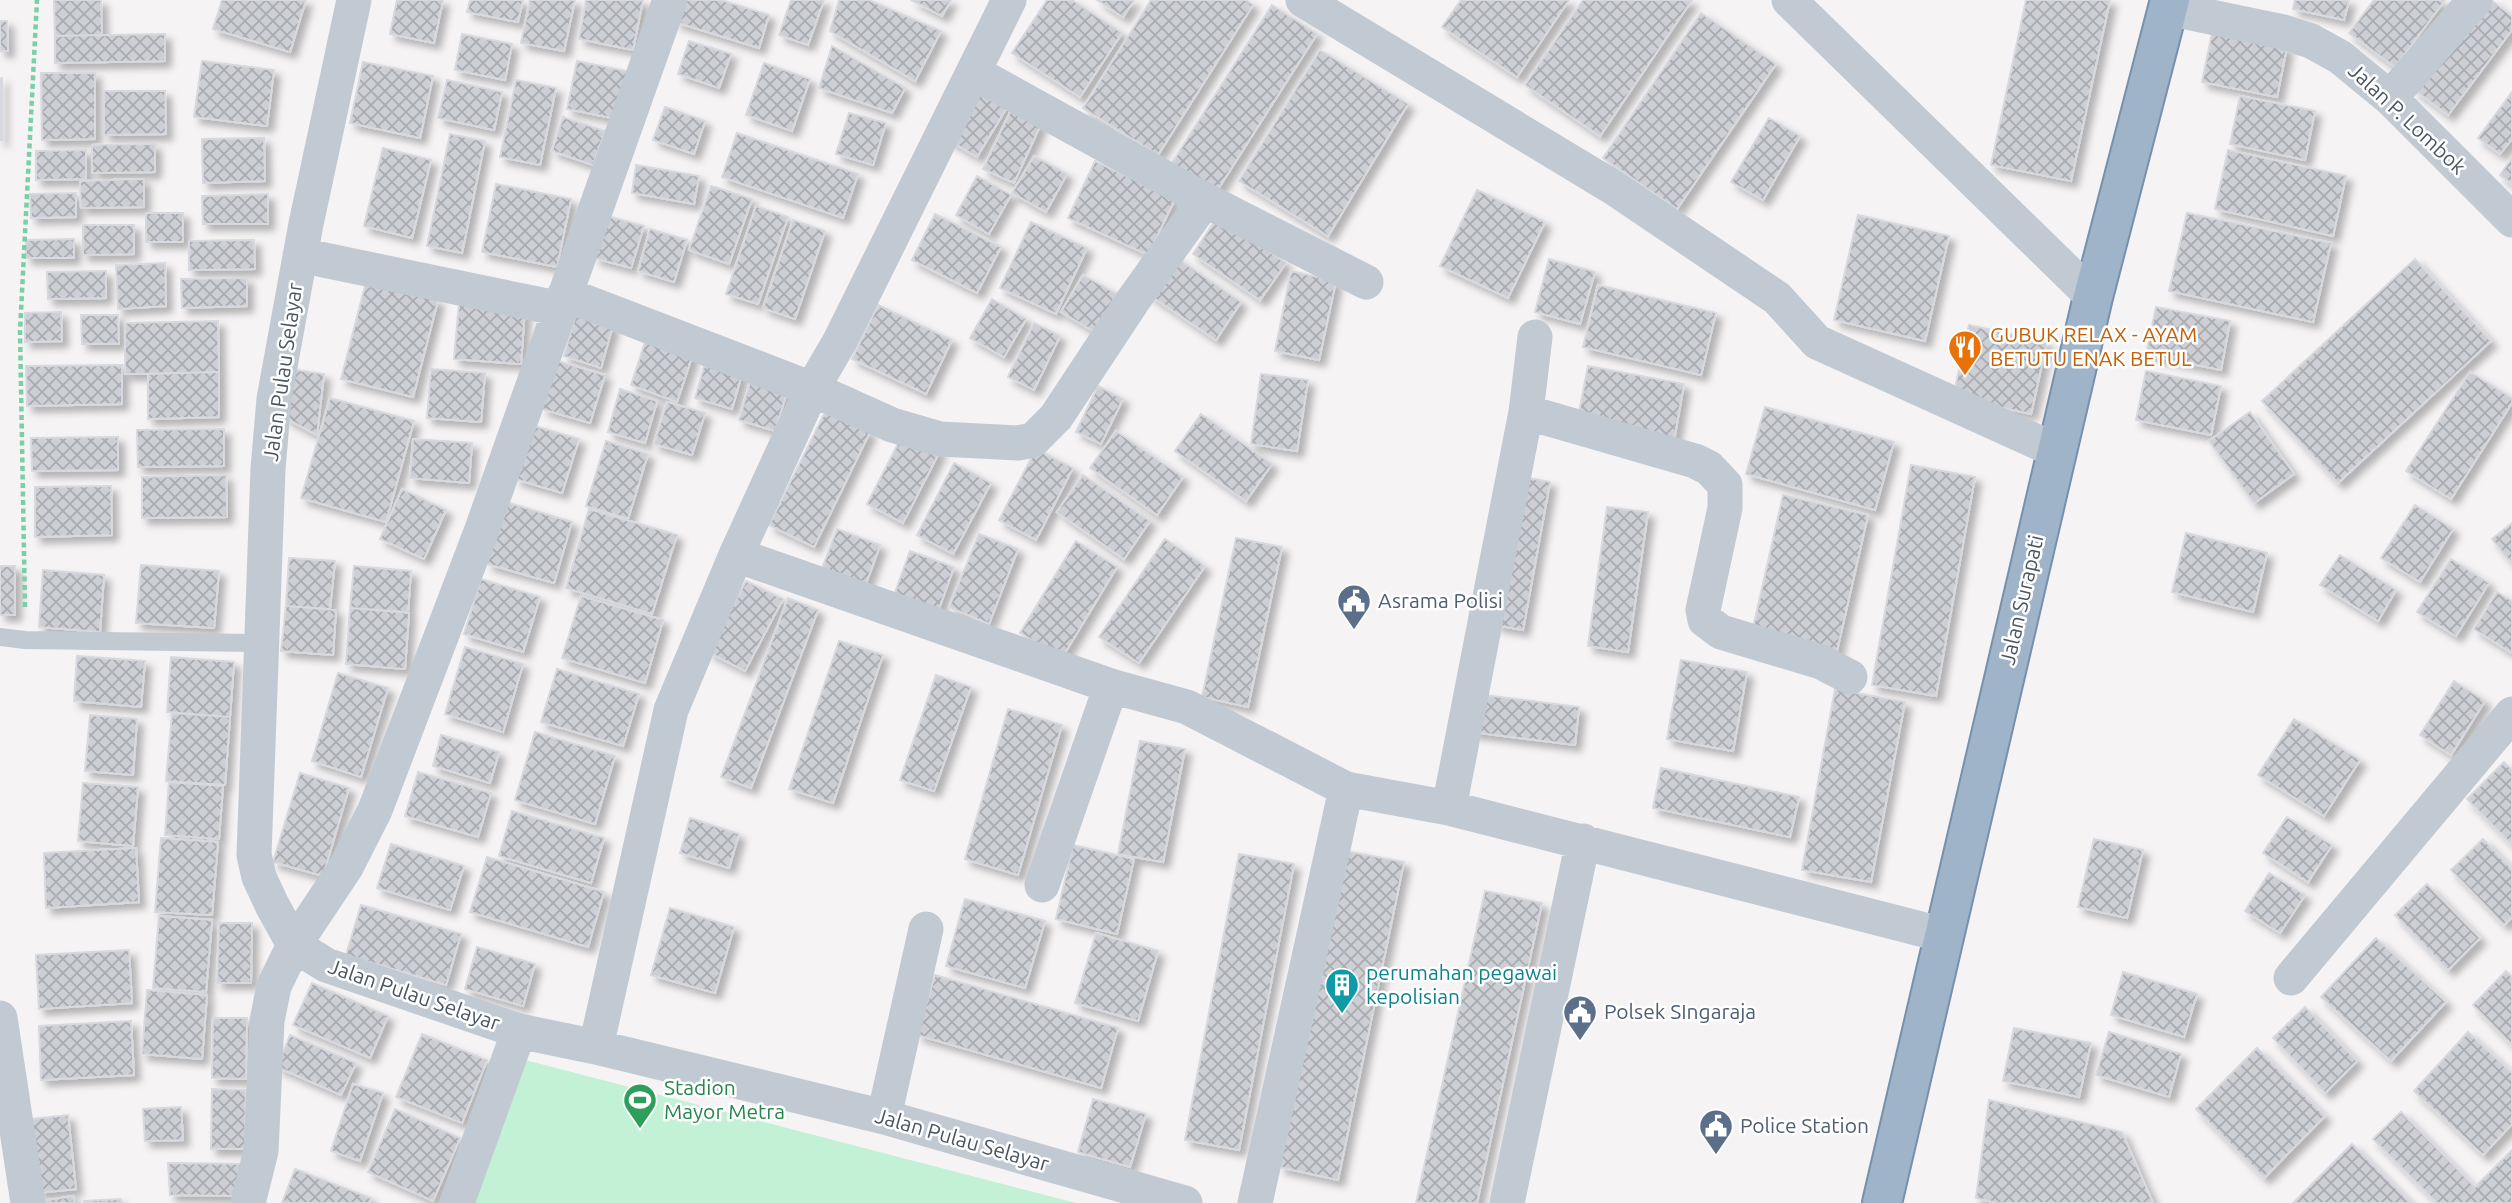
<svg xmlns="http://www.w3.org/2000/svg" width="2512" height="1203" font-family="Ubuntu,sans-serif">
	<defs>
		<pattern id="building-cross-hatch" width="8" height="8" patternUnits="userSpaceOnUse" patternTransform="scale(1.75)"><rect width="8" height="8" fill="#cdcfd5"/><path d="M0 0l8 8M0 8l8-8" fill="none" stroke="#a8abb0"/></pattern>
		<filter id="shadow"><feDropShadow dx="6" dy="6" stdDeviation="3.5" flood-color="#0004"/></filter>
	</defs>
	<rect width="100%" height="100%" fill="#f5f3f3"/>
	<path fill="#c3f1d5" d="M 510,1056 L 1076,1203 L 464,1203 Z"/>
	<path fill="url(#building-cross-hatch)" stroke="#d7d9de" stroke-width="2" filter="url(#shadow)" d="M 54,0 L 101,0 L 102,35 L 55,36 Z
		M 222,0 L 306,0 L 290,52 L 213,29 Z
		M 397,0 L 443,0 L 434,43 L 390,34 Z
		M 470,0 L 523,0 L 518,22 L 467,12 Z
		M 530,0 L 575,0 L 564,51 L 521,43 Z
		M 586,0 L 643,0 L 633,50 L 579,39 Z
		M 682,0 L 721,0 L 769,15 L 759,48 L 675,22 Z
		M 791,0 L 824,0 L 808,45 L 779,35 Z
		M 839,0 L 869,0 L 941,31 L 915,81 L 830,31 Z
		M 911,0 L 951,0 L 942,16 Z
		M 1047,0 L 1072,0 L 1122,33 L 1080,97 L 1012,53 Z
		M 1097,0 L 1134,0 L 1123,17 Z
		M 1151,0 L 1246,0 L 1253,5 L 1158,155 L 1083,108 Z
		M 1461,0 L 1569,0 L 1517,77 L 1442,27 Z
		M 1583,0 L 1692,0 L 1600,136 L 1525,85 Z
		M 2026,0 L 2110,0 L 2071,181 L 1991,165 Z
		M 2295,0 L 2349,0 L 2344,20 L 2293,9 Z
		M 2374,0 L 2445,0 L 2395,67 L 2349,33 Z
		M 2491,0 L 2512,16 L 2512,30 L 2448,115 L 2413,89 Z
		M 1272,5 L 1317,34 L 1215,194 L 1170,166 Z
		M 1701,13 L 1776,64 L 1677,209 L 1603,158 Z
		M 0,21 L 7,21 L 8,51 L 0,51 Z
		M 2212,33 L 2287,47 L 2277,97 L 2202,82 Z
		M 165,34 L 165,61 L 55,63 L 55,36 Z
		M 462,34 L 512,44 L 505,80 L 455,70 Z
		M 689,41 L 731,54 L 719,88 L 678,74 Z
		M 832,46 L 905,88 L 892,113 L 819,88 Z
		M 1320,50 L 1408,104 L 1328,236 L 1239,181 Z
		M 202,61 L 274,70 L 267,126 L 194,117 Z
		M 577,61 L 631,72 L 622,120 L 567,109 Z
		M 363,62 L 433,76 L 420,138 L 350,123 Z
		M 764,63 L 810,79 L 792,131 L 746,115 Z
		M 41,73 L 95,73 L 95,139 L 42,140 Z
		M 2,78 L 2,140 L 0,140 L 0,79 Z
		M 447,80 L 502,92 L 494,130 L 438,118 Z
		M 516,80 L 556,88 L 540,165 L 500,157 Z
		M 977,85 L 1009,104 L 977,157 L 945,138 Z
		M 104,91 L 165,91 L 166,134 L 104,135 Z
		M 2512,92 L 2512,139 L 2500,154 L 2478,138 Z
		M 2240,96 L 2315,111 L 2305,160 L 2230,144 Z
		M 665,107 L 705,121 L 694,154 L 653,140 Z
		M 1011,110 L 1041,124 L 1014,183 L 983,169 Z
		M 849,113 L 886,123 L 873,165 L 836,154 Z
		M 563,117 L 605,131 L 593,165 L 552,151 Z
		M 1769,118 L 1800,136 L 1763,200 L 1731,182 Z
		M 737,133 L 858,174 L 843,218 L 722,177 Z
		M 450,134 L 485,141 L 462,253 L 427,246 Z
		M 264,138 L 265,181 L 203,183 L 202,139 Z
		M 155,144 L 155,172 L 92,173 L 92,145 Z
		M 383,148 L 431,160 L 412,238 L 364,226 Z
		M 86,150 L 86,179 L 36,180 L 36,151 Z
		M 2228,150 L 2346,176 L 2333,236 L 2215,209 Z
		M 1034,156 L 1067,174 L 1046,212 L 1012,193 Z
		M 2512,158 L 2512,184 L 2500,175 Z
		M 1095,161 L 1175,199 L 1148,255 L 1068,218 Z
		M 636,165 L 699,176 L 694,204 L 632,193 Z
		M 977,176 L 1011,195 L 989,234 L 956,215 Z
		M 144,179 L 144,207 L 81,208 L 80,181 Z
		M 496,184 L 571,199 L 557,267 L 482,252 Z
		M 711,186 L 752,199 L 729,264 L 689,250 Z
		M 1477,190 L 1545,222 L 1508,298 L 1440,266 Z
		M 76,193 L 76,217 L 31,218 L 30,194 Z
		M 268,194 L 268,224 L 203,224 L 202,196 Z
		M 756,206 L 788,217 L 758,304 L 726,294 Z
		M 146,213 L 183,213 L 183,242 L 146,242 Z
		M 2187,213 L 2331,243 L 2313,322 L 2169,291 Z
		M 935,214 L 1001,247 L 977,293 L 912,260 Z
		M 1858,215 L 1949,236 L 1925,341 L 1834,320 Z
		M 607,216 L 644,226 L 631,268 L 594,258 Z
		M 1218,216 L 1286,263 L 1260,300 L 1193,254 Z
		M 793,220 L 825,231 L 795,319 L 763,308 Z
		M 1031,222 L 1087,248 L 1056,314 L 1000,288 Z
		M 83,225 L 134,225 L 134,254 L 83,255 Z
		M 650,229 L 687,240 L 674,282 L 638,271 Z
		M 74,239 L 74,258 L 26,258 L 26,240 Z
		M 254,240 L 255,269 L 189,270 L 189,241 Z
		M 1174,256 L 1241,302 L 1216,340 L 1148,294 Z
		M 1549,259 L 1595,272 L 1580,324 L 1535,312 Z
		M 2415,259 L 2491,341 L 2338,483 L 2262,401 Z
		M 165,263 L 166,306 L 118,309 L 116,265 Z
		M 106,271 L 106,298 L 48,299 L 47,272 Z
		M 1291,271 L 1336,281 L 1319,360 L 1275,351 Z
		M 1083,275 L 1117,294 L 1095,332 L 1061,312 Z
		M 247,278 L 247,306 L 182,308 L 181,279 Z
		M 366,282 L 438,300 L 413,397 L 341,379 Z
		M 1598,285 L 1716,313 L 1701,375 L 1583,347 Z
		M 992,299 L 1026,319 L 1004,357 L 970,338 Z
		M 459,303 L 525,308 L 521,364 L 454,359 Z
		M 878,305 L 952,340 L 926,394 L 852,359 Z
		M 2156,307 L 2230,321 L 2221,370 L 2146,355 Z
		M 61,312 L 62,341 L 25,342 L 25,313 Z
		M 576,314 L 613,325 L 601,368 L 564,356 Z
		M 81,315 L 118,315 L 119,344 L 82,344 Z
		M 218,321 L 219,372 L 125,374 L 125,323 Z
		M 1034,323 L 1060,336 L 1034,390 L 1008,377 Z
		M 1969,325 L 2047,342 L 2031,414 L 1953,397 Z
		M 648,333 L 695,348 L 677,402 L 631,385 Z
		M 707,356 L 744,367 L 732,409 L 695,398 Z
		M 557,361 L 605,375 L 590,423 L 542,409 Z
		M 122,365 L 122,404 L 27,406 L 26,366 Z
		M 1588,366 L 1684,384 L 1674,441 L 1577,423 Z
		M 290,369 L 324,374 L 317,435 L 285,418 Z
		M 431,369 L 485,373 L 481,422 L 427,418 Z
		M 2146,371 L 2221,386 L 2211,435 L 2136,420 Z
		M 219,372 L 219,417 L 148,419 L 148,374 Z
		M 2470,372 L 2512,398 L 2512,403 L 2451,499 L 2406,471 Z
		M 1261,374 L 1308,380 L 1297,451 L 1251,444 Z
		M 751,378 L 788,389 L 775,431 L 739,420 Z
		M 1098,386 L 1123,399 L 1101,444 L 1076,432 Z
		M 620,389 L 657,401 L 645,443 L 608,432 Z
		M 330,398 L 414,421 L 386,522 L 301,498 Z
		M 667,402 L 705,413 L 692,455 L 654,444 Z
		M 1765,407 L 1894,442 L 1875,510 L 1746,474 Z
		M 826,410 L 870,432 L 814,547 L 769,525 Z
		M 2250,412 L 2294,474 L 2254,503 L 2209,441 Z
		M 1201,414 L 1272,464 L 1246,501 L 1175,451 Z
		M 531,425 L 579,439 L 562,493 L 515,479 Z
		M 224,429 L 224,466 L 138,467 L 137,430 Z
		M 1116,431 L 1183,477 L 1157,515 L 1090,468 Z
		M 904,432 L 940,451 L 903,523 L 867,504 Z
		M 118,437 L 118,470 L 32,471 L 31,438 Z
		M 413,439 L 472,443 L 469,483 L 410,478 Z
		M 606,441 L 648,454 L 628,519 L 586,506 Z
		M 1036,449 L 1073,468 L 1036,540 L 999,520 Z
		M 954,463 L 991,483 L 953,554 L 917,535 Z
		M 1911,465 L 1975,477 L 1936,696 L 1872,685 Z
		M 226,475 L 227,517 L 142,518 L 142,477 Z
		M 1083,475 L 1150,521 L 1124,559 L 1057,512 Z
		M 1523,477 L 1550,482 L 1523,630 L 1495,625 Z
		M 111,486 L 112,535 L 35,537 L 35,487 Z
		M 402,489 L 446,510 L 424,559 L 380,539 Z
		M 1783,495 L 1868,515 L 1836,655 L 1751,637 Z
		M 506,502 L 572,522 L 554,583 L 487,564 Z
		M 2415,505 L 2453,529 L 2420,582 L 2381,558 Z
		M 1607,507 L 1648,512 L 1628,652 L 1588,646 Z
		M 589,509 L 677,535 L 652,614 L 566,588 Z
		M 2512,523 L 2512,564 L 2492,539 Z
		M 837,529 L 880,545 L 862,595 L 818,579 Z
		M 2186,533 L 2267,553 L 2253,612 L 2172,592 Z
		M 979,534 L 1018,549 L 989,624 L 949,607 Z
		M 1236,538 L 1282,547 L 1248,707 L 1202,697 Z
		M 1165,539 L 1205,566 L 1139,663 L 1099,637 Z
		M 1076,541 L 1117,567 L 1062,658 L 1020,633 Z
		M 910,551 L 954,567 L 936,617 L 892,601 Z
		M 2340,555 L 2396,590 L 2378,621 L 2320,585 Z
		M 289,558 L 335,561 L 330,609 L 286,606 Z
		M 2451,559 L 2489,583 L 2456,636 L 2417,612 Z
		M 141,565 L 219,571 L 214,628 L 136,623 Z
		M 0,566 L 15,566 L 15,615 L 0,615 Z
		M 354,566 L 411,571 L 408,612 L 350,608 Z
		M 43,570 L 104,575 L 100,632 L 39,627 Z
		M 481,579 L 540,597 L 523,652 L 464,634 Z
		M 746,581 L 783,599 L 745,671 L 708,652 Z
		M 2497,592 L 2512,601 L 2512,653 L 2474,629 Z
		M 581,596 L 663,620 L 645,683 L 562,658 Z
		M 788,598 L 818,610 L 751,788 L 721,777 Z
		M 286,606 L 336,610 L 333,655 L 281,651 Z
		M 350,608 L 409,613 L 405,669 L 346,664 Z
		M 839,641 L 883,655 L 833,803 L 789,789 Z
		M 465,647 L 523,664 L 503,732 L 445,714 Z
		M 77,656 L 145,661 L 141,707 L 74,701 Z
		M 171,657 L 234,662 L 230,717 L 167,712 Z
		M 1681,660 L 1747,672 L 1733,751 L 1667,739 Z
		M 557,669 L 639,694 L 623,746 L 541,722 Z
		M 338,673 L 388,688 L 361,777 L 312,761 Z
		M 936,675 L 971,687 L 934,791 L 900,780 Z
		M 2454,681 L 2485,701 L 2451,755 L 2420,735 Z
		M 1835,689 L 1905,702 L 1871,882 L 1802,870 Z
		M 1476,694 L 1579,707 L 1575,745 L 1471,732 Z
		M 1008,709 L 1062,725 L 1018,875 L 965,859 Z
		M 172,713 L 230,717 L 225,785 L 166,781 Z
		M 90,715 L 137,719 L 133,775 L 85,771 Z
		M 2294,719 L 2360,760 L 2324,816 L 2258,775 Z
		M 535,732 L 615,756 L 595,824 L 515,800 Z
		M 441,735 L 499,752 L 490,783 L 433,766 Z
		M 1140,741 L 1185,749 L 1163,862 L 1118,854 Z
		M 2504,762 L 2512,770 L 2512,845 L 2467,799 Z
		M 1661,768 L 1799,797 L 1790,837 L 1653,808 Z
		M 418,772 L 491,793 L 478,837 L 405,816 Z
		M 300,773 L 349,788 L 323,876 L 273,862 Z
		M 169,782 L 223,786 L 219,839 L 165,835 Z
		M 83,783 L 138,787 L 133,846 L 78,841 Z
		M 512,811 L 604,838 L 591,883 L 499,856 Z
		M 2287,817 L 2332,845 L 2308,882 L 2263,853 Z
		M 690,818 L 739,834 L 729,868 L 680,853 Z
		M 161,838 L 218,842 L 212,915 L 155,912 Z
		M 2094,839 L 2143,850 L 2127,918 L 2078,907 Z
		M 2483,839 L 2512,869 L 2512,917 L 2504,925 L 2451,870 Z
		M 391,844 L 464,866 L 450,910 L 377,888 Z
		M 1073,845 L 1134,859 L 1117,934 L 1056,919 Z
		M 136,848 L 139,902 L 46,908 L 44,853 Z
		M 1346,851 L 1404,862 L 1338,1180 L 1279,1167 Z
		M 1239,854 L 1294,864 L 1239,1150 L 1185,1140 Z
		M 487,857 L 604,892 L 588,947 L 470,912 Z
		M 2269,873 L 2305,895 L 2280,933 L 2245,911 Z
		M 2427,884 L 2480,938 L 2448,970 L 2395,915 Z
		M 1485,891 L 1542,903 L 1477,1203 L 1416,1203 Z
		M 965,899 L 1045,921 L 1025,988 L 946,966 Z
		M 361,905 L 461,934 L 446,985 L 346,955 Z
		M 670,908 L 734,927 L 715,993 L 651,975 Z
		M 159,916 L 212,920 L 206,992 L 153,988 Z
		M 219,923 L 252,923 L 251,983 L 217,983 Z
		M 1096,933 L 1158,951 L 1138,1021 L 1075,1003 Z
		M 2376,938 L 2446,1002 L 2391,1061 L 2321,997 Z
		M 477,947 L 535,964 L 523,1006 L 465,989 Z
		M 129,950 L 132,1003 L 39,1009 L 36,955 Z
		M 2506,971 L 2512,977 L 2512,1045 L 2473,1005 Z
		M 2123,972 L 2197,994 L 2184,1037 L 2111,1015 Z
		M 935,975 L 1118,1028 L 1101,1088 L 917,1035 Z
		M 312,983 L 388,1016 L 370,1058 L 293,1025 Z
		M 147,990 L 207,995 L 202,1059 L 142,1054 Z
		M 2305,1007 L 2357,1061 L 2325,1093 L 2273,1038 Z
		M 213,1018 L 247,1018 L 246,1079 L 212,1078 Z
		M 131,1021 L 134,1075 L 41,1080 L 39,1026 Z
		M 2014,1028 L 2091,1043 L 2079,1097 L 2003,1081 Z
		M 2109,1032 L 2181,1054 L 2169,1097 L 2096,1075 Z
		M 2468,1032 L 2512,1073 L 2512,1124 L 2483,1155 L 2414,1091 Z
		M 422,1034 L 487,1060 L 462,1123 L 396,1097 Z
		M 290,1035 L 356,1063 L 341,1095 L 277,1067 Z
		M 2257,1048 L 2325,1116 L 2264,1178 L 2196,1109 Z
		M 353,1084 L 383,1093 L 360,1161 L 331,1151 Z
		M 212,1089 L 246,1090 L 245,1149 L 211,1149 Z
		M 1093,1099 L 1146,1114 L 1130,1167 L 1078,1152 Z
		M 1989,1100 L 2122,1132 L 2153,1203 L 1997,1203 L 1976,1198 Z
		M 181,1107 L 183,1140 L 145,1141 L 143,1109 Z
		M 395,1109 L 460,1138 L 433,1201 L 368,1172 Z
		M 2401,1112 L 2475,1187 L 2512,1150 L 2512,1203 L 2437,1203 L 2373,1139 Z
		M 68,1115 L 76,1189 L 38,1193 L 32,1119 Z
		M 2352,1144 L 2411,1203 L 2293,1203 Z
		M 168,1163 L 251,1164 L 240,1196 L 170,1195 Z
		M 295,1169 L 371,1198 L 369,1203 L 282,1203 Z
		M 73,1196 L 74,1203 L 36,1203 L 36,1202 Z
		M 121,1199 L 121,1203 L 84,1203 L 84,1201 Z"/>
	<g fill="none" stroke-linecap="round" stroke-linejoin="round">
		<g stroke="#7690ad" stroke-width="42">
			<path id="trunk" d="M 1882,1203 L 2093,297 L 2170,0"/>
		</g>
		<path stroke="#7ad0a6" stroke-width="4.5" stroke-dasharray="5 3.5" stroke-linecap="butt" d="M 25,607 L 20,331 L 37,0"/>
		<path stroke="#c1cad2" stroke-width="18" d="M 0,637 L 25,640 L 263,643"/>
		<path stroke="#c1cad2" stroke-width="35" d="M 354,0 L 306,224 L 274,399 L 268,469 L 254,855 L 259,877 L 272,905 L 294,945 L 326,965 L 519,1031 L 596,1047 L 884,1117 L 1185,1203
			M 1303,0 L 1614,188 L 1777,298 L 1817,342 L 2057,451
			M 1789,0 L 2093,297
			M 2168,8 L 2283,32 L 2311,41 L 2340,57 L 2390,98 L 2512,220
			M 975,73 L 1205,200 L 1366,282
			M 2390,98 L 2475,0
			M 300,255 L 561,309
			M 565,294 L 812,389 L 892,425 L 940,439 L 1018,443 L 1033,440 L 1056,417 L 1134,299 L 1205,200
			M 1526,412 L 1695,461 L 1709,468 L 1725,485 L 1725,508 L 1703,610 L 1705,620 L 1721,632 L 1821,662 L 1850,677
			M 736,555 L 1111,686 L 1187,707 L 1346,789 L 1449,808 L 1944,935
			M 1449,808 L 1526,412 L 1535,337
			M 1042,885 L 1111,686
			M 2291,978 L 2512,714
			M 0,1018 L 28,1203
			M 596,1047 L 671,710 L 736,555 L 812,389 L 840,341 L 1009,0
			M 884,1117 L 926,929
			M 248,1203 L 261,1151 L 267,1021 L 274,986 L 294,945 L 346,867 L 375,810 L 481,532 L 670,0
			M 457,1203 L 519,1031
			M 1255,1203 L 1346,789
			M 1507,1203 L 1583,841"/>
		<use href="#trunk" stroke="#9fb4c9" stroke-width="38"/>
	</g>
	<defs>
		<g id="restaurant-pin" transform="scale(1.75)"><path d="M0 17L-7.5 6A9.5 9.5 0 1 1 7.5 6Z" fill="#e8710a" stroke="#fff"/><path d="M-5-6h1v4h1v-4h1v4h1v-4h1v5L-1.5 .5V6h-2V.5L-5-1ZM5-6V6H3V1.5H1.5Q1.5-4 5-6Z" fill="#fff"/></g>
		<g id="civic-pin" transform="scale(1.75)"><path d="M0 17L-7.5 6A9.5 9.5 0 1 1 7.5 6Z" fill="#5c6f8a" stroke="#fff"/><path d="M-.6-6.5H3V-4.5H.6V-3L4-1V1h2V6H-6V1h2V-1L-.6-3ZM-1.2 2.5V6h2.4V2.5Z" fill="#fff"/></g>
		<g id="building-pin" transform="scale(1.75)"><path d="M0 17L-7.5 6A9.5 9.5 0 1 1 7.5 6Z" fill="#0f9aa8" stroke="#fff"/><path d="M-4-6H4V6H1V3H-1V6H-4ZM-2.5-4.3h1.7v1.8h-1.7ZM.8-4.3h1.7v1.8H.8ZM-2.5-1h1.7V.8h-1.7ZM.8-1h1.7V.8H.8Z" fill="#fff"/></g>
		<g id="stadium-pin" transform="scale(1.75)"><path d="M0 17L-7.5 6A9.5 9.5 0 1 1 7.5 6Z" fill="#2e9e5b" stroke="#fff"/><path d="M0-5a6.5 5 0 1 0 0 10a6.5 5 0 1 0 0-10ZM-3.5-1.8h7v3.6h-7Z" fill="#fff"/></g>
	</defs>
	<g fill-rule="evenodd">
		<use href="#restaurant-pin" x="1965" y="347"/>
		<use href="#civic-pin" x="1354" y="601"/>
		<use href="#building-pin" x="1342" y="985"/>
		<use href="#civic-pin" x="1580" y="1012"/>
		<use href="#stadium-pin" x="640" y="1100"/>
		<use href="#civic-pin" x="1716" y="1126"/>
	</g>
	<g text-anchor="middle" stroke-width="5" stroke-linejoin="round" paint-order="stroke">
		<g font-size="21" fill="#4a5661" stroke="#fff">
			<text transform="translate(2407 119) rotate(43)" y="7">Jalan P. Lombok</text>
			<text transform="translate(283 372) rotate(-82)" y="7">Jalan Pulau Selayar</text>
			<text transform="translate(2022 600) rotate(-77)" y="7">Jalan Surapati</text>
			<text transform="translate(414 995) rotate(19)" y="7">Jalan Pulau Selayar</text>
			<text transform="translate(962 1140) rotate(16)" y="7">Jalan Pulau Selayar</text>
		</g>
		<g font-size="21" fill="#c56008" stroke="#fff" text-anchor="start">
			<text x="1990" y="342">GUBUK RELAX - AYAM<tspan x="1990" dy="24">BETUTU ENAK BETUL</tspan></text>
		</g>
		<g font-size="21" fill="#4e5e75" stroke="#fff" text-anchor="start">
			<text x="1378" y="608">Asrama Polisi</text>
			<text x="1604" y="1019">Polsek SIngaraja</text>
			<text x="1740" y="1133">Police Station</text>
		</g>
		<g font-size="21" fill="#0d838f" stroke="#fff" text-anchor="start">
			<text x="1366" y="980">perumahan pegawai<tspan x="1366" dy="24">kepolisian</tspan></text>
		</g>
		<g font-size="21" fill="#27864d" stroke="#fff" text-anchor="start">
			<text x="664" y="1095">Stadion<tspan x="664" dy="24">Mayor Metra</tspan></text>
		</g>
	</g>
</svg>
